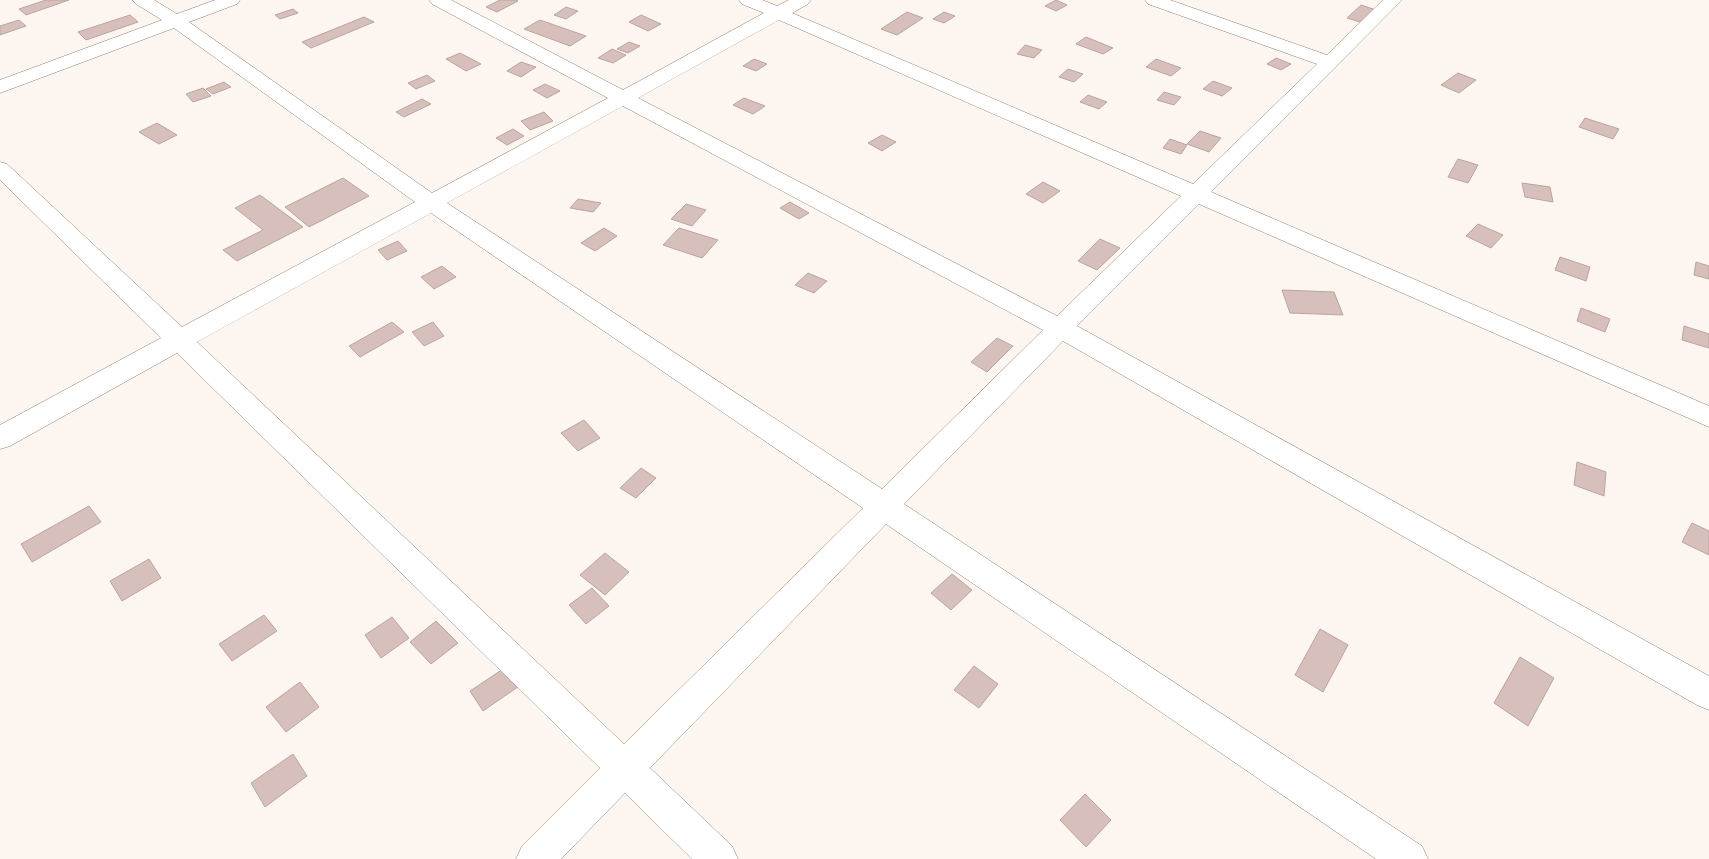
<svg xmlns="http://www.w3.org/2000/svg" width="1709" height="859" font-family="'PT Sans',sans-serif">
	<rect width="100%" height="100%" fill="#fdf6f0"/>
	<path fill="#d7c0bb" stroke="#baa49f" d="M 46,0 L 69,0 L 26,15 L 19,9 Z
		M 500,0 L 516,0 L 518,1 L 497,12 L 486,7 Z
		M 1056,0 L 1067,5 L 1056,11 L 1045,6 Z
		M 1361,5 L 1376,10 L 1363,23 L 1347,18 Z
		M 566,7 L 578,11 L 566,19 L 554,15 Z
		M 293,9 L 298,13 L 280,19 L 275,15 Z
		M 907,12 L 923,18 L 897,35 L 881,29 Z
		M 944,12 L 955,16 L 944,23 L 933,19 Z
		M 130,15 L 138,22 L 86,40 L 78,32 Z
		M 641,15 L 661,24 L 648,31 L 629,22 Z
		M 364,17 L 374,22 L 311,48 L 302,42 Z
		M 19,20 L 26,26 L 0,35 L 0,26 Z
		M 540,20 L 586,36 L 570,46 L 524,29 Z
		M 1086,37 L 1113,48 L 1103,54 L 1076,44 Z
		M 629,42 L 640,46 L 628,53 L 617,49 Z
		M 1025,45 L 1042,50 L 1034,58 L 1017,54 Z
		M 612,49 L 626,55 L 613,63 L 598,58 Z
		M 460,53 L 481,64 L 466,71 L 446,59 Z
		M 1276,58 L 1291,64 L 1281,70 L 1267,64 Z
		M 754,59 L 767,64 L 756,71 L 743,66 Z
		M 1156,59 L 1181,68 L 1171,76 L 1146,67 Z
		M 521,62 L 536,67 L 521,77 L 507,71 Z
		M 1068,69 L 1083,74 L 1074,82 L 1059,77 Z
		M 1458,73 L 1476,80 L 1459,93 L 1441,85 Z
		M 427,75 L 435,81 L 416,89 L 408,83 Z
		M 1213,81 L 1232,88 L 1222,96 L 1203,89 Z
		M 224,82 L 231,87 L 213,94 L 206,89 Z
		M 545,84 L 560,91 L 547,98 L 533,90 Z
		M 203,88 L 211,96 L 193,102 L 186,94 Z
		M 1164,92 L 1181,97 L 1174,105 L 1157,100 Z
		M 1088,95 L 1107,102 L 1099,109 L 1080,102 Z
		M 744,98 L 765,106 L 753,114 L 733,105 Z
		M 422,99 L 431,104 L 404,117 L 396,112 Z
		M 544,112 L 553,121 L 530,130 L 521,121 Z
		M 1585,118 L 1619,129 L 1613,139 L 1579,127 Z
		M 157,123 L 177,135 L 159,144 L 139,132 Z
		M 513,129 L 524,136 L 507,145 L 496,138 Z
		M 1200,131 L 1221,138 L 1209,152 L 1187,144 Z
		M 882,135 L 896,142 L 882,151 L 868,143 Z
		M 1170,139 L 1187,145 L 1181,154 L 1163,148 Z
		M 1458,159 L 1478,165 L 1468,183 L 1448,177 Z
		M 343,178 L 369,196 L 309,227 L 285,207 Z
		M 1043,182 L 1060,191 L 1043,203 L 1026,194 Z
		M 1522,183 L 1550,187 L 1553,202 L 1525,197 Z
		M 260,195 L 303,227 L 237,261 L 223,250 L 263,230 L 235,208 Z
		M 578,199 L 601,203 L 593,212 L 570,208 Z
		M 790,202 L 809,213 L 799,219 L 780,208 Z
		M 686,204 L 706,210 L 692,226 L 671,219 Z
		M 1478,224 L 1503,235 L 1491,248 L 1466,236 Z
		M 604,228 L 617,236 L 595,251 L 581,243 Z
		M 679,228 L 718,240 L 702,258 L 663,245 Z
		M 1100,239 L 1120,248 L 1097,270 L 1078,261 Z
		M 398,241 L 407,251 L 387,260 L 378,250 Z
		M 1560,257 L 1590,267 L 1586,281 L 1555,270 Z
		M 1696,262 L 1709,266 L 1709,279 L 1694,275 Z
		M 442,266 L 456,277 L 434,289 L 421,277 Z
		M 808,273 L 827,281 L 814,293 L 795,285 Z
		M 1282,290 L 1334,292 L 1343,315 L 1290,313 Z
		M 1581,308 L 1610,319 L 1605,332 L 1577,321 Z
		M 392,322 L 404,332 L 360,357 L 349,346 Z
		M 433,322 L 444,336 L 424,346 L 412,332 Z
		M 1684,326 L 1709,334 L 1709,348 L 1682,340 Z
		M 997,338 L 1013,346 L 987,372 L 971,362 Z
		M 584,420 L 600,438 L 578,451 L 561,433 Z
		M 1577,462 L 1606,472 L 1604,496 L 1574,485 Z
		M 641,468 L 656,478 L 636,498 L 620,488 Z
		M 89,506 L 101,522 L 32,562 L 21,544 Z
		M 1692,523 L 1709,531 L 1709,555 L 1682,542 Z
		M 605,553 L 629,572 L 605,595 L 580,575 Z
		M 149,559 L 161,578 L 122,601 L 110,581 Z
		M 952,574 L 972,590 L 951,610 L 931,593 Z
		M 592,588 L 609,606 L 586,624 L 569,605 Z
		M 264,615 L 277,631 L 232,661 L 219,644 Z
		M 392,617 L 409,638 L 381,658 L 365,635 Z
		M 436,621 L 458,643 L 431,664 L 410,642 Z
		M 1320,629 L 1348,645 L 1323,692 L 1295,675 Z
		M 1520,657 L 1554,678 L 1528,726 L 1494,703 Z
		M 512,663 L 525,682 L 483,711 L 470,691 Z
		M 974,666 L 998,684 L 979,708 L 954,690 Z
		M 300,682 L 319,707 L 286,732 L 266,707 Z
		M 293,754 L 307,776 L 265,807 L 251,783 Z
		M 1085,794 L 1111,820 L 1086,847 L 1060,820 Z"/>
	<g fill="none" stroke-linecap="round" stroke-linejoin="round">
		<g stroke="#8e7f71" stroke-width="1">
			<path id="street" d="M 133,0 L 154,0 L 177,14 L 215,0 L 240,0 L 237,4 L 189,22 L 432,193 L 608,98 L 432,4 L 429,0 L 451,0 L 623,90 L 764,13 L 742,4 L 739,0 L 762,0 L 777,6 L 789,0 L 811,0 L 808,4 L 792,13 L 1193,184 L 1317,64 L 1148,4 L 1145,0 L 1170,0 L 1327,55 L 1383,0 L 1402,0 L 1211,192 L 1709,406 L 1709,427 L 1199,204 L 1077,326 L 1709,676 L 1709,710 L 1697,705 L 1063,341 L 904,504 L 1422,846 L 1428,859 L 1376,859 L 886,524 L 650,768 L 732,846 L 738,859 L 692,859 L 625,793 L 561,859 L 516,859 L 522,846 L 600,768 L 177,353 L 10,446 L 0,449 L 0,425 L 161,338 L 0,180 L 0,162 L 7,164 L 182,327 L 415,202 L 174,28 L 0,93 L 0,80 L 162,20 L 136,4 ZM 779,20 L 1181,196 L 1057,316 L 638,98 ZM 623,106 L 1043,330 L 882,489 L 447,203 ZM 431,213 L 863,508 L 624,744 L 197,342 Z"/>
		</g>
		<use href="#street" fill="#fff" fill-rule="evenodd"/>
	</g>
</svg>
